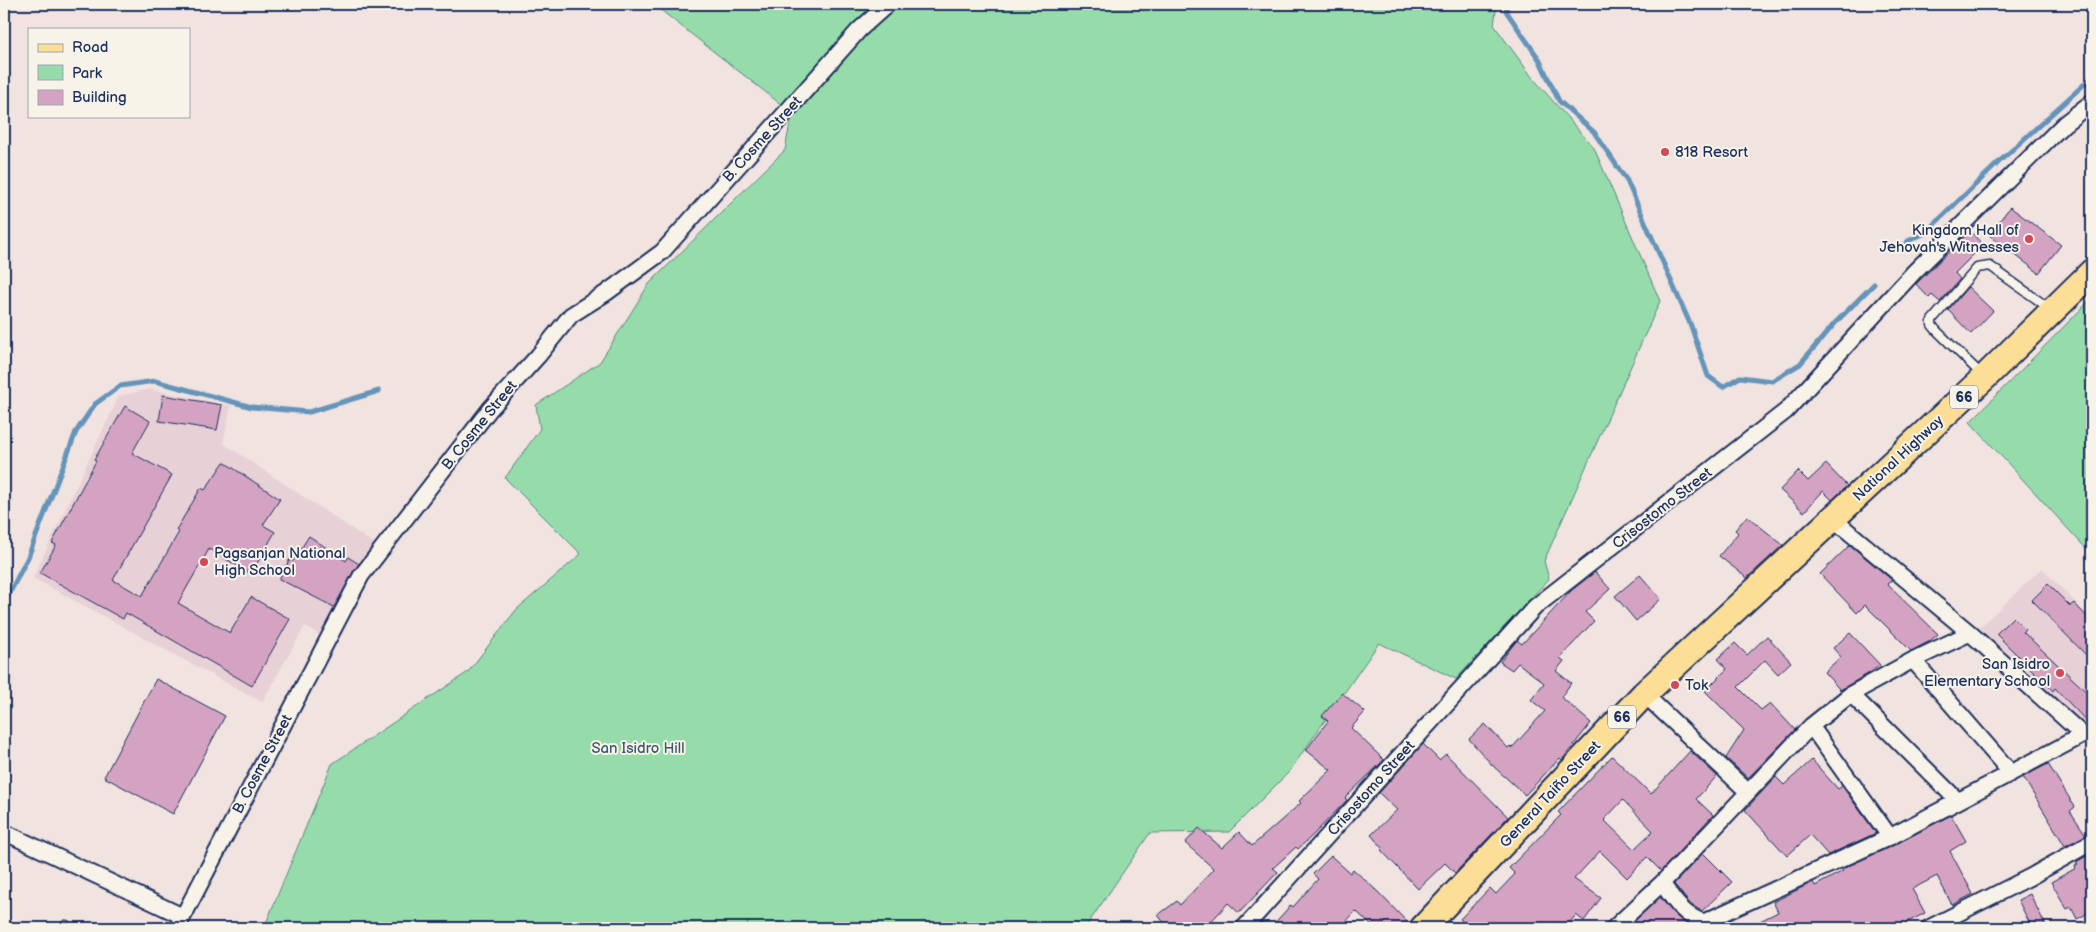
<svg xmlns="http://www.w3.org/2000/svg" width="2096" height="932" font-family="'Balsamiq Sans',sans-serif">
	<rect width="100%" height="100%" fill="#f0e3e0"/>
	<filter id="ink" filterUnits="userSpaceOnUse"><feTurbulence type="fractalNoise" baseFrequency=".02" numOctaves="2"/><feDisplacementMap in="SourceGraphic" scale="10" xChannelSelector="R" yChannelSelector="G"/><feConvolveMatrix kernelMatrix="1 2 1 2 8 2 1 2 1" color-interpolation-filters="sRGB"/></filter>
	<g filter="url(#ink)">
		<path fill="#e8d0d7" d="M 149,389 L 231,406 L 223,443 L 376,545 L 326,639 L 305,626 L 262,702 L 33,578 L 119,396 Z
			M 2042,568 L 2092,620 L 2092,739 L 2077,718 L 1979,628 Z"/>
		<path fill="#96dcaa" stroke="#588684" d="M 653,4 L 1497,4 L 1494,25 L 1532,77 L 1594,148 L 1660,301 L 1544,561 L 1549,579 L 1456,679 L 1379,643 L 1289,772 L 1229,832 L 1150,833 L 1085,928 L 264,928 L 332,764 L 468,672 L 516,610 L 581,554 L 505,478 L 540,429 L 536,405 L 600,362 L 649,284 L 785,150 L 792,113 Z
			M 2092,298 L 2092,555 L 1970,422 Z"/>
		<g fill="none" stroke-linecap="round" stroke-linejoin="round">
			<path stroke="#6594ba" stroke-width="5" d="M 1507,4 L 1506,11 L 1539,59 L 1559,101 L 1594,132 L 1627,181 L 1691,326 L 1708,376 L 1723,387 L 1740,377 L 1772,381 L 1800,364 L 1836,322 L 1874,284
				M 1903,250 L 1908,241 L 1925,233 L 2000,161 L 2092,77
				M 4,604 L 28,557 L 76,432 L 95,404 L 120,386 L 155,381 L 252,407 L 309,412 L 379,391"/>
		</g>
		<path fill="#d4a3c2" stroke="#1b2f5e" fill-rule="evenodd" d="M 2010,207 L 2061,245 L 2039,273 L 1989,235 Z
			M 1970,231 L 1983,245 L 1955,273 L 1960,279 L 1940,302 L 1932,295 L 1929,298 L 1916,284 Z
			M 1968,287 L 1993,311 L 1971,334 L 1948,310 Z
			M 163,395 L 222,405 L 217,430 L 159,421 Z
			M 125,406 L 150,421 L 132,453 L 172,475 L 113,580 L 142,596 L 179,532 L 176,530 L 201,488 L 205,490 L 224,462 L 280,499 L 263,525 L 275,532 L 251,574 L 209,549 L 178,603 L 230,633 L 251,597 L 290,619 L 252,686 L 126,613 L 123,619 L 40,573 L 56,545 L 52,543 L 96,461 L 94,460 Z
			M 1826,464 L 1847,486 L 1832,500 L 1823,491 L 1804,512 L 1780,490 L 1798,471 L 1808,481 Z
			M 1747,516 L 1783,545 L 1747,578 L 1719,556 L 1738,533 L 1735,530 Z
			M 309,536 L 346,561 L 348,557 L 359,564 L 334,607 L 279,579 L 290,559 L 293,561 Z
			M 1850,545 L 1892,580 L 1887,584 L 1938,634 L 1930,641 L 1911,651 L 1865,605 L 1857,613 L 1820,574 Z
			M 1595,572 L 1610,589 L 1585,612 L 1594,621 L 1560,658 L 1564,661 L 1556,671 L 1571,683 L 1561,697 L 1591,723 L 1562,760 L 1560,758 L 1525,795 L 1492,765 L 1469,739 L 1485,724 L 1508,748 L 1510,746 L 1512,748 L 1545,711 L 1531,700 L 1544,683 L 1518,663 L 1512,670 L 1500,662 L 1517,640 L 1522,644 L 1572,590 Z
			M 1640,575 L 1661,599 L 1636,621 L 1615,596 Z
			M 2048,584 L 2070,606 L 2074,603 L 2092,622 L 2092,661 L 2032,600 Z
			M 2013,617 L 2026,630 L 2023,632 L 2092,697 L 2092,727 L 2055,688 L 2053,691 L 1996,634 Z
			M 1850,633 L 1880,665 L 1871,672 L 1840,690 L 1824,672 L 1841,657 L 1833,648 Z
			M 1767,636 L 1791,662 L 1778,674 L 1765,660 L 1738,687 L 1761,710 L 1770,703 L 1795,730 L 1748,778 L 1726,758 L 1744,730 L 1705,691 L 1727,669 L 1718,659 L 1735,643 L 1747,655 Z
			M 156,679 L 225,716 L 173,814 L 104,777 Z
			M 1342,693 L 1365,712 L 1351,728 L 1384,760 L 1345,798 L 1347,800 L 1313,835 L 1298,849 L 1296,847 L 1273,868 L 1278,872 L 1239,913 L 1228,903 L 1205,928 L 1168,928 L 1158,915 L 1177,901 L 1180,905 L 1214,869 L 1185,843 L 1199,828 L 1222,848 L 1239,832 L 1252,846 L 1301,803 L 1299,801 L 1331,770 L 1306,750 L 1328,721 L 1322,716 Z
			M 1423,744 L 1439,760 L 1446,754 L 1508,817 L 1455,873 L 1445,863 L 1418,889 L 1381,850 L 1383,848 L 1371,835 L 1397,810 L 1379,793 Z
			M 1690,751 L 1717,776 L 1696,799 L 1713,815 L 1661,871 L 1647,857 L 1627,878 L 1600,851 L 1574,879 L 1601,898 L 1584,921 L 1576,915 L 1565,928 L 1470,928 L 1460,919 L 1490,888 L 1496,894 L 1515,874 L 1509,868 L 1561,815 L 1558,812 L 1612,756 L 1651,794 ZM 1623,800 L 1653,831 L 1634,849 L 1604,820 Z
			M 1812,760 L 1838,789 L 1842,786 L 1876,833 L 1828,855 L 1810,835 L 1787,856 L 1745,810 L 1776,777 L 1784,785 Z
			M 2048,764 L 2075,807 L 2070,811 L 2086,835 L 2065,846 L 2023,777 Z
			M 1951,815 L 1966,841 L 1950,851 L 1973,894 L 1952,905 L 1937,876 L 1912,889 L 1925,913 L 1906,923 L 1908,928 L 1746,928 L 1778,912 L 1773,902 L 1813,882 L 1815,886 L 1843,871 L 1842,869 L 1894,845 Z
			M 1703,853 L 1732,882 L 1702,911 L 1691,905 L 1674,884 Z
			M 2092,853 L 2092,911 L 2077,919 L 2071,907 L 2067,909 L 2051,882 L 2076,868 L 2075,866 L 2078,864 L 2076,862 Z
			M 1331,856 L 1350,873 L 1353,869 L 1378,892 L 1409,924 L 1409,928 L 1374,928 L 1356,911 L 1340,928 L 1270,928 L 1291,905 L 1293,907 L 1318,879 L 1313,874 Z
			M 2030,894 L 2047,928 L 2032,928 L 2018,900 Z
			M 1660,897 L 1673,913 L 1688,925 L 1685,928 L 1627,928 Z"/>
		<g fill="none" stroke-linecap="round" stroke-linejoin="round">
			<g stroke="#1b2f5e" stroke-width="11">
				<path id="service" d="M 1982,375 L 1937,331 L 1932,325 L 1932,320 L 1977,268 L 1990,266 L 2049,308
					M 64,928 L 66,925"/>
			</g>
			<g stroke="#1b2f5e" stroke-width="19">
				<path id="minor" d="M 1832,518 L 1970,633 L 2083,735 L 1890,837 L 1704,922 C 1684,917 1673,899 1662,883 L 1811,726 L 1851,694 L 1913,660 L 1970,633
					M 1913,660 L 2011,773
					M 1644,694 L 1747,791
					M 1851,694 L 1958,801
					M 1811,726 L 1890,837
					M 4,832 L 182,916
					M 177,928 L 361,576 L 490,409 L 538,356 L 571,315 L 606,293 L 662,252 L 859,30 L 888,4
					M 1244,928 L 1535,607 L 1786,411 L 1914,272 L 2064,124 L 2092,102
					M 1614,928 L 1662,883
					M 1929,928 L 2030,877 L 2092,842"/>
			</g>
			<g stroke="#1b2f5e" stroke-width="29">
				<path id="primary" d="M 1423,928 L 1644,694 L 1985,377 L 2092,272"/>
			</g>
			<use href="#service" stroke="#f7f3e8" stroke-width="8"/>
			<use href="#minor" stroke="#f7f3e8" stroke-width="15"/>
			<use href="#primary" stroke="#fcde96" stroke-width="25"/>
		</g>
	</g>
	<g fill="#d1495b" stroke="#f7f3e8" stroke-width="2">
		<circle cx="1665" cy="152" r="5"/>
		<circle cx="2029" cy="239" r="5"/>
		<circle cx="204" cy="562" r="5"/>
		<circle cx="2060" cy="673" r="5"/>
		<circle cx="1675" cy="685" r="5"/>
	</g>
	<g text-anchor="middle" stroke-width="4" stroke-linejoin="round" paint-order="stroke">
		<g fill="#f7f3e8" stroke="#5d6a87" stroke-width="1">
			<rect x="1950" y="385.5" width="28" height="23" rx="4"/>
			<rect x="1608" y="705.5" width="28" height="23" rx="4"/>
		</g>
		<g font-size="14" font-weight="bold" fill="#1b2f5e">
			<text x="1964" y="402">66</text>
			<text x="1622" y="722">66</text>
		</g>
		<g font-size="15" fill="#1b2f5e" stroke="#f7f3e8">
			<text transform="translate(762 139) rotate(-48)" y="5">B. Cosme Street</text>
			<text transform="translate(479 425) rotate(-51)" y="5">B. Cosme Street</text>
			<text transform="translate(1898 458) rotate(-43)" y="5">National Highway</text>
			<text transform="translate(1662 508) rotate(-38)" y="5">Crisostomo Street</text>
			<text transform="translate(262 764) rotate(-62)" y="5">B. Cosme Street</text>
			<text transform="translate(1371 788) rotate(-48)" y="5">Crisostomo Street</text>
			<text transform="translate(1550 794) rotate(-47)" y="5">General Taiño Street</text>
		</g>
		<g font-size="15" fill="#1b2f5e" stroke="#f7f3e8" text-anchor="start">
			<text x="1675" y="157">818 Resort</text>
			<text x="2019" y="235" text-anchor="end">Kingdom Hall of<tspan x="2019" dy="17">Jehovah's Witnesses</tspan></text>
			<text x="214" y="558">Pagsanjan National<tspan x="214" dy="17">High School</tspan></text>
			<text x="2050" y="669" text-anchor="end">San Isidro<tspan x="2050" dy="17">Elementary School</tspan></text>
			<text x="1685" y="690">Tok</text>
		</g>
		<g font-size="15" fill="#3a5a71" stroke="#f7f3e8">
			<text x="638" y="753">San Isidro Hill</text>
		</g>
	</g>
	<rect width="2096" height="932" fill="none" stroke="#f7f3e8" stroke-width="20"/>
	<rect x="10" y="10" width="2076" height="912" fill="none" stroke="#1b2f5e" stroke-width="2" filter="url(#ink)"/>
	<rect x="28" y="28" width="162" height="90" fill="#f7f3e8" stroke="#9fa5b1"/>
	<rect x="38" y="44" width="25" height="8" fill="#fcde96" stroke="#9fa5b1"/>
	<text x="72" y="52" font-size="15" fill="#1b2f5e">Road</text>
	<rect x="38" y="65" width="25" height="15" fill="#96dcaa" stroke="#9fa5b1"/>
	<text x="72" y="78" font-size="15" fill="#1b2f5e">Park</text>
	<rect x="38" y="90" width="25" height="15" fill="#d4a3c2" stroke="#9fa5b1"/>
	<text x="72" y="102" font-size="15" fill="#1b2f5e">Building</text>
</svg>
